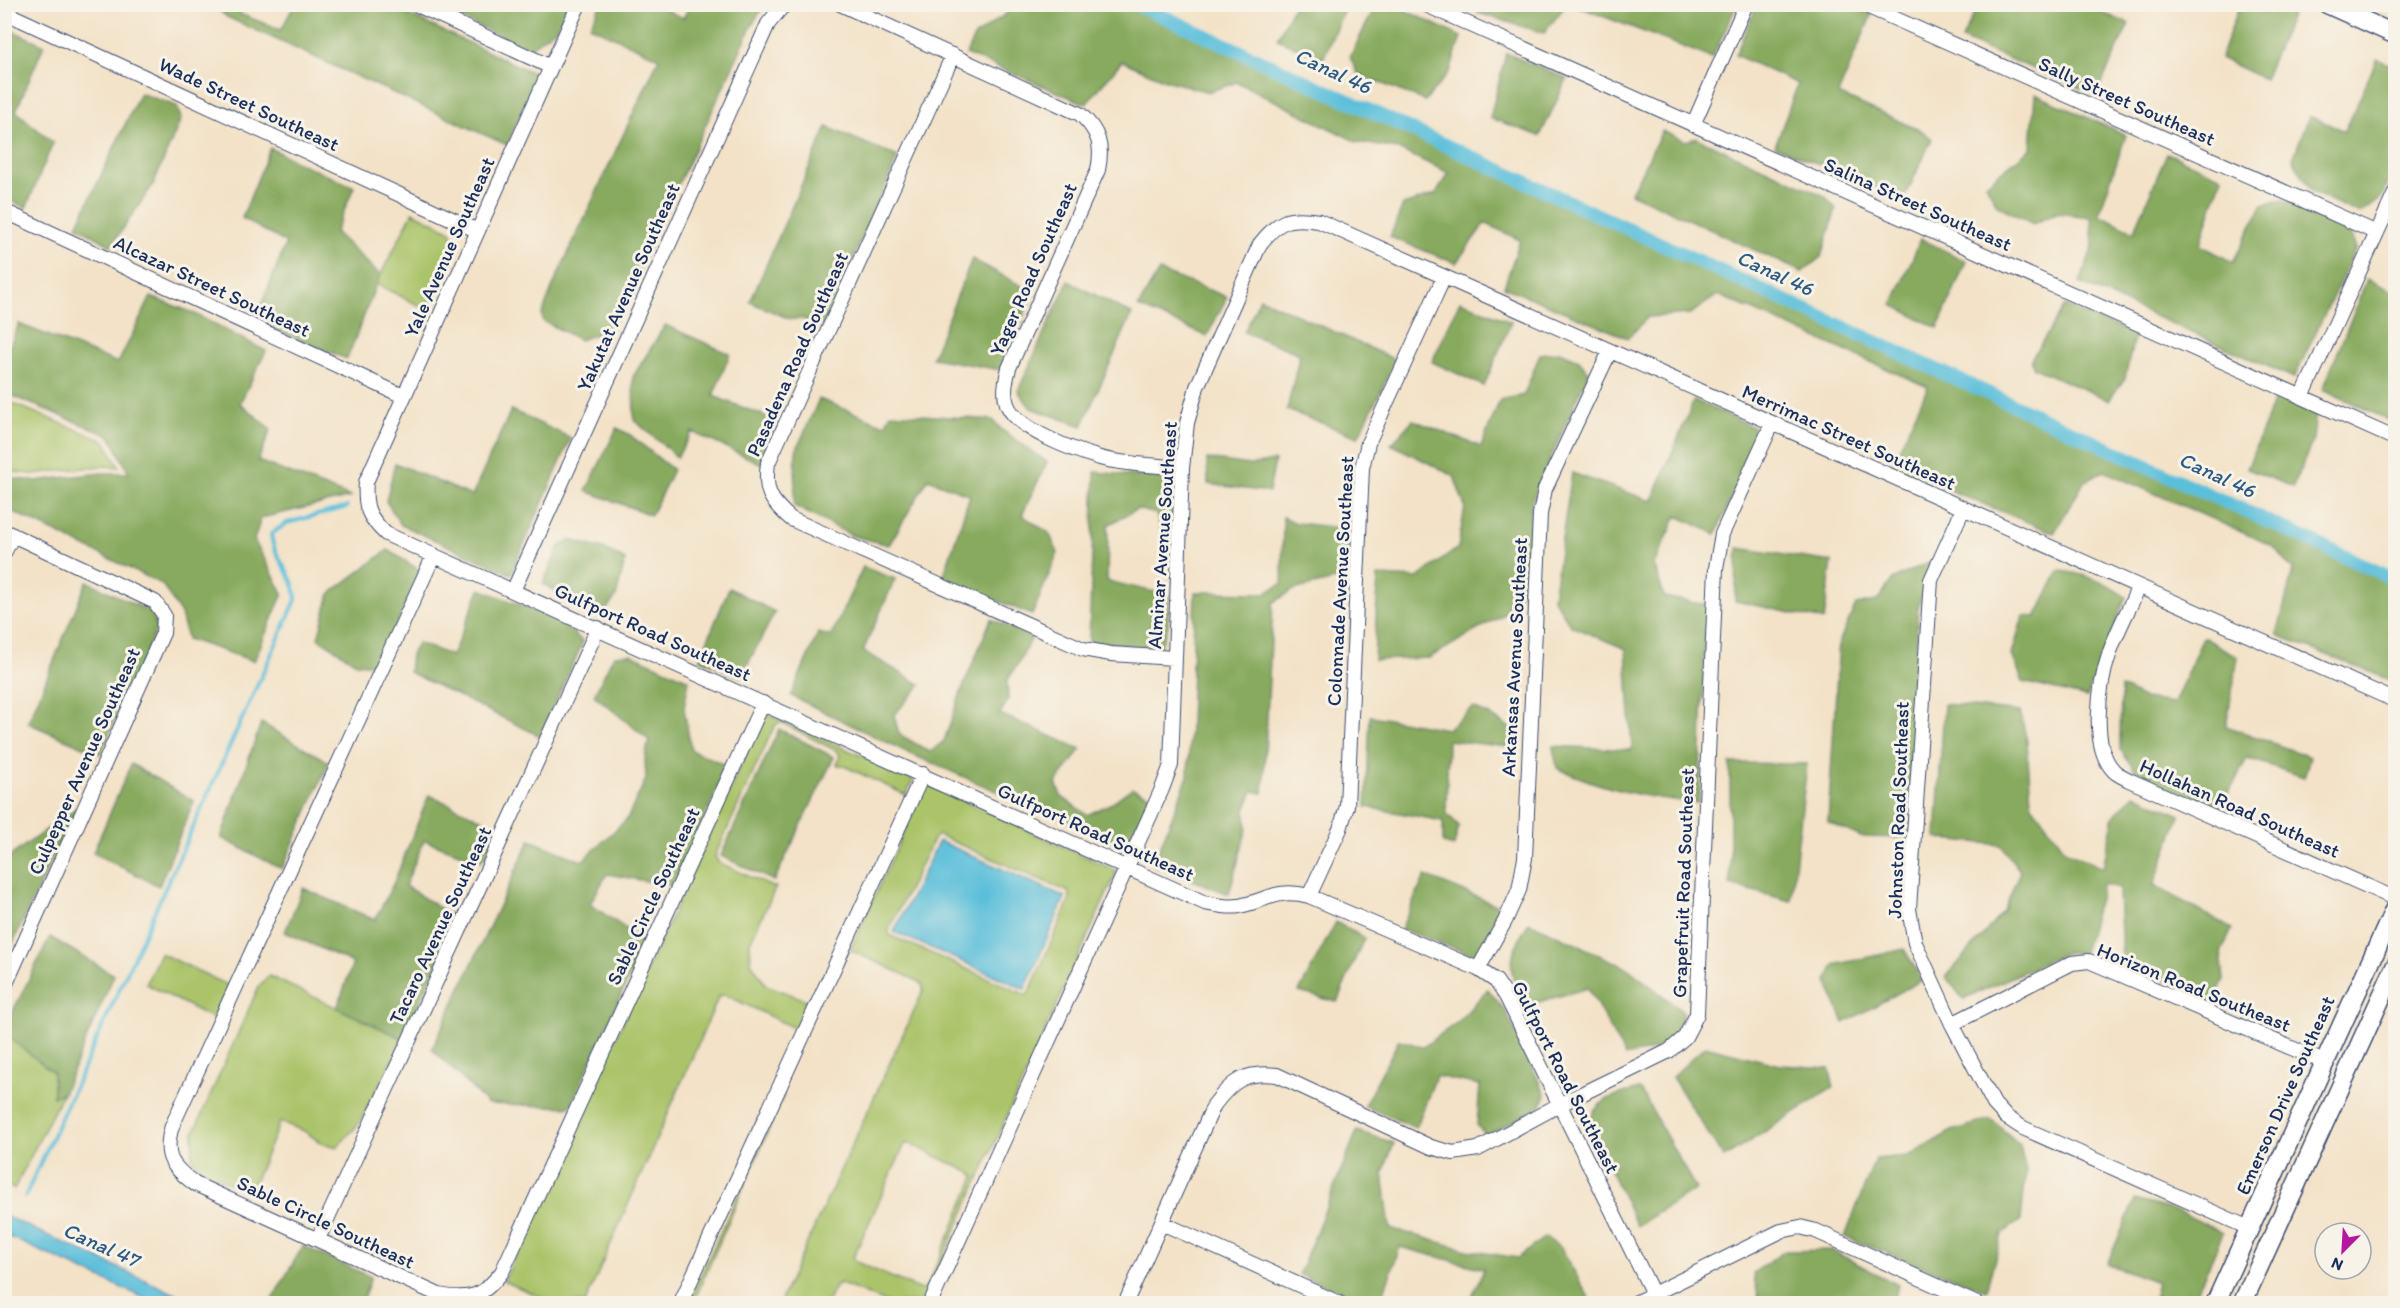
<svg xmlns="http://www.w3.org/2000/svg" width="2400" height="1308" font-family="Itim,sans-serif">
	<rect width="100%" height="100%" fill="#f7f3e8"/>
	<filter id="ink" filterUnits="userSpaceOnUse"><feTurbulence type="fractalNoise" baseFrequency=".0167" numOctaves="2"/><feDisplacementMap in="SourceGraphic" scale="12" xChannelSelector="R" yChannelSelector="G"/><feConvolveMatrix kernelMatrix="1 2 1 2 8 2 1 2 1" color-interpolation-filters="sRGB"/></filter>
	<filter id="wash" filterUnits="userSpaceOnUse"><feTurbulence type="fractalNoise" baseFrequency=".008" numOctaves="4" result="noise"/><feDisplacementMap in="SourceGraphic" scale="24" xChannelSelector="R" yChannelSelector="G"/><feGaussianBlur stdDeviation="1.35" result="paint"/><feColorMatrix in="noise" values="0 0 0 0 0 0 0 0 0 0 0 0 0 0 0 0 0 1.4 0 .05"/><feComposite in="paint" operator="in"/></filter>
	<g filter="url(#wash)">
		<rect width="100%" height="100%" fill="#f3e2c7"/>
		<path fill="#abc46a" stroke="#637a64" stroke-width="1.5" fill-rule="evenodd" d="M 413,212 L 451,231 L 455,247 L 428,310 L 376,284 Z
			M 4,400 L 105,441 L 119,467 L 101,466 L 32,474 L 5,471 Z
			M 765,713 L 913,779 L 906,795 L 842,765 L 837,765 L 840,755 L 837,751 L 782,723 L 778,723 L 774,727 L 715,856 L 718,862 L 772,887 L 776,887 L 750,942 L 751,962 L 766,985 L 811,1002 L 798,1030 L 726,995 L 719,996 L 585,1303 L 554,1303 L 504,1281 Z
			M 926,784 L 1117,871 L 923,1303 L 888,1303 L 839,1283 L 835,1287 L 827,1303 L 779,1304 L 923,991 L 923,987 L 920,982 L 850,950 ZM 938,835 L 1069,892 L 1070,899 L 1029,993 L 1026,995 L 889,935 L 889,929 L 934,838 ZM 905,1144 L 911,1144 L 971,1173 L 975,1177 L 927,1286 L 921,1290 L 856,1262 L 853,1258 Z
			M 160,953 L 230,986 L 214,1019 L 146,984 Z
			M 269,976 L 404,1039 L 358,1125 L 337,1147 L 321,1143 L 304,1131 L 280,1122 L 250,1192 L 206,1173 L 192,1159 L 193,1134 L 259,986 Z
			M 4,1034 L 53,1072 L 53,1097 L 63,1093 L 14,1189 L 5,1185 Z
			M 784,1094 L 693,1303 L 688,1303 Z"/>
		<path fill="#88aa5e" stroke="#526c5e" stroke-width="1.5" d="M 601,4 L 656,5 L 683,18 L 690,5 L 764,5 L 752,25 L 611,329 L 580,340 L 543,321 L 542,314 L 556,279 L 659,58 L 590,26 Z
			M 213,5 L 243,5 L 240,14 L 281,30 L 294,5 L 387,5 L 538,75 L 507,145 L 227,17 Z
			M 433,5 L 567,5 L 558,27 L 528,49 Z
			M 1018,5 L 1126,5 L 2395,586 L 2395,675 L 2390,680 L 2277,635 L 2293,570 L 2273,546 L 2104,471 L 2084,482 L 2054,533 L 1891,466 L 1928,387 L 1718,295 L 1690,314 L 1648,317 L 1628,338 L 1504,287 L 1520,240 L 1485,223 L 1456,263 L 1390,237 L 1403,205 L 1436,194 L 1449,173 L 1398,149 L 1357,142 L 1237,82 L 1208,92 L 1165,80 L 1122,61 L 1086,104 L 966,54 L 974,37 Z
			M 1294,5 L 1346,5 L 1323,59 L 1277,39 Z
			M 1376,5 L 1394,5 L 1461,37 L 1450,71 L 1425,101 L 1358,74 L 1350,57 Z
			M 1473,5 L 1566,5 L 1544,33 L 1478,13 Z
			M 1574,5 L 1737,5 L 1712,58 Z
			M 1757,5 L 1849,5 L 1872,14 L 1838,94 L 1922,131 L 1932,139 L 1904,199 L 1775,146 L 1798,84 L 1735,55 Z
			M 1978,5 L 2084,5 L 2129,24 L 2096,95 L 1962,39 Z
			M 2240,5 L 2269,5 L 2292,14 L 2264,79 L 2220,58 Z
			M 4,27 L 44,45 L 16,111 L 53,143 L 26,208 L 5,198 Z
			M 1506,53 L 1567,79 L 1540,136 L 1490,118 Z
			M 2377,59 L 2395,66 L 2395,167 L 2382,197 L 2360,214 L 2312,192 L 2293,159 L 2309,116 L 2345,131 Z
			M 140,93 L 177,106 L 181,119 L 153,185 L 111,246 L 77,226 Z
			M 2035,94 L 2126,135 L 2099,214 L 2134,232 L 2167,153 L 2222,177 L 2200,245 L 2233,262 L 2263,204 L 2283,200 L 2331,220 L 2350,234 L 2356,248 L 2294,378 L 2080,283 L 2093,246 L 2091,217 L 2056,213 L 2033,224 L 1997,205 L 1986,184 L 2031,148 Z
			M 827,127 L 898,157 L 823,326 L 803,319 L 790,319 L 750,302 Z
			M 1662,131 L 1685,141 L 1697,138 L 1825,196 L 1836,209 L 1822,256 L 1802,272 L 1631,193 Z
			M 270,148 L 297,162 L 354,187 L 335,232 L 380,275 L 347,359 L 255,321 L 286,243 L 242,218 Z
			M 1921,239 L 1966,261 L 1938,328 L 1892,305 Z
			M 972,259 L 1033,292 L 1001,370 L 932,358 Z
			M 1159,271 L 1227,297 L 1207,336 L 1138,307 Z
			M 2367,279 L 2395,292 L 2395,423 L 2323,389 Z
			M 1068,281 L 1132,314 L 1082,426 L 1031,408 L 1018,391 Z
			M 151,297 L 191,312 L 266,351 L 240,403 L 271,429 L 258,461 L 351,497 L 261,518 L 254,540 L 283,593 L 254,661 L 187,639 L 181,614 L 162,584 L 5,508 L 5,477 L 34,481 L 101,473 L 129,473 L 110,436 L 5,393 L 5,357 L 19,324 L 118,363 Z
			M 1260,298 L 1396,360 L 1358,437 L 1287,410 L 1300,354 L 1244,332 Z
			M 1460,301 L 1511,322 L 1484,386 L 1432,362 Z
			M 2065,306 L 2135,334 L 2125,378 L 2109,400 L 2034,368 L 2031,359 Z
			M 665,325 L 730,354 L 713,396 L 778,421 L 762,464 L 692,432 L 677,457 L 634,420 L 633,377 Z
			M 1559,352 L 1579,360 L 1589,372 L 1532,500 L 1523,590 L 1503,615 L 1429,658 L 1374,660 L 1378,576 L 1417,578 L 1458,548 L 1465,507 L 1454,476 L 1391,444 L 1413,420 L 1481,447 L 1500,400 L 1524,395 L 1540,354 Z
			M 2276,394 L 2316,413 L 2313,440 L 2293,487 L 2247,469 Z
			M 819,399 L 885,425 L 891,413 L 993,420 L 1002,430 L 1047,462 L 1022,515 L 1049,533 L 1058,553 L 1032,615 L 943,578 L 970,495 L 928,479 L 889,545 L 853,536 L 794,506 L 796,451 Z
			M 1694,400 L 1760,430 L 1716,534 L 1677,516 L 1654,564 L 1664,597 L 1706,605 L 1699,803 C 1647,798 1605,790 1557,768 L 1553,746 L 1632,750 L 1626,649 L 1571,626 L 1553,598 L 1572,473 L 1652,501 Z
			M 511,410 L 571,438 L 511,574 L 401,525 L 386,501 L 395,463 L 472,496 Z
			M 617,428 L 630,435 L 673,470 L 651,515 L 586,491 Z
			M 1207,459 L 1250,465 L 1275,461 L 1269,492 L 1208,484 Z
			M 1095,472 L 1159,478 L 1175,489 L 1174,534 L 1161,531 L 1156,514 L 1137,509 L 1108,525 L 1107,581 L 1168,595 L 1168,626 L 1160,648 L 1089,642 Z
			M 1283,517 L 1296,523 L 1351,529 L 1347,577 L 1293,590 L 1273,603 L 1263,793 L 1253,791 L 1245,810 L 1247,828 L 1229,894 L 1153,865 L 1188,776 L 1195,592 L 1265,593 L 1282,584 Z
			M 570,540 L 607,550 L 625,560 L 616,597 L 603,614 L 573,602 L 543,584 L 559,547 Z
			M 1738,548 L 1832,562 L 1824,620 L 1735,601 Z
			M 388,550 L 421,571 L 378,665 L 356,663 L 318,638 L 330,594 Z
			M 1931,561 L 1918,608 L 1908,838 L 1861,837 L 1828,822 L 1839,642 L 1856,605 L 1877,601 L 1892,580 Z
			M 863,567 L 895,579 L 863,651 L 921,685 L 894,715 L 899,734 L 930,752 L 944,741 L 961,692 L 991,619 L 1032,637 L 1021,659 L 1007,681 L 1008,700 L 1000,714 L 1081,749 L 1056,783 L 1061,796 L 1087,815 L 1110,804 L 1132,788 L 1152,796 L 1127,842 L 1114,842 L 911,754 L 791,696 L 818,633 L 831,636 Z
			M 2059,571 C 2085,573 2104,582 2126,597 L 2087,697 L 2023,682 L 2012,655 L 2023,616 L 2036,617 Z
			M 87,581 L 152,613 L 157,628 L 100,754 L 28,723 Z
			M 729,588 L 775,612 L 741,677 L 700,659 Z
			M 480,589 L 560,621 L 583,642 L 540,736 L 409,672 L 411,654 L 418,643 L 452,656 Z
			M 2203,637 L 2238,657 L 2226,726 L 2310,757 L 2304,777 L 2247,758 L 2222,807 L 2141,779 L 2120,749 L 2121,687 L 2145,699 L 2174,703 Z
			M 631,654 L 689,680 L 684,708 L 691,750 L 728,766 L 673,886 L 607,874 L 590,904 L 645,942 L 570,1107 L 488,1104 L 432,1049 L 530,840 L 582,861 L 627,819 L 646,779 L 645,759 L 649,740 L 594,695 L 614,655 Z
			M 1944,704 L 2020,712 L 2027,741 L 2031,804 L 2066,851 L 2103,868 L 2114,816 L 2134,794 L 2180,815 L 2154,885 L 2232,929 L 2221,953 L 2224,980 L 2213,1002 L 2122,961 L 2119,888 L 2103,884 L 2084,952 L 2065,953 L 1963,999 L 1946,977 L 2004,911 L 2020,871 L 2001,845 L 1936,838 Z
			M 1473,708 L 1489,715 L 1513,730 L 1517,748 L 1448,740 L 1446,813 L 1459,826 L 1454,846 L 1443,843 L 1443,821 L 1366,807 L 1370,716 L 1447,729 Z
			M 261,723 L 329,762 L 282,869 L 221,838 Z
			M 779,729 L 834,757 L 774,881 L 721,856 Z
			M 1730,763 L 1807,764 L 1791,901 L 1730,885 Z
			M 131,764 L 194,801 L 159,886 L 93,853 Z
			M 429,795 L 501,828 L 481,861 L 424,840 L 405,886 L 457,919 L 404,1039 L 337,1008 L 353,963 L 285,932 L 303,888 L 375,920 L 394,882 Z
			M 76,808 L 5,960 L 5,860 Z
			M 1425,876 L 1499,906 L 1494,922 L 1477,956 L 1401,929 Z
			M 1336,922 L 1364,938 L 1337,1002 L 1299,992 Z
			M 1529,922 L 1627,968 L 1683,1011 L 1680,1032 L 1654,1050 L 1625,1056 L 1588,988 L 1528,1005 C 1503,972 1509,956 1529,922 Z
			M 50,937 L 114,975 L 63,1093 L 53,1097 L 53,1072 L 4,1034 L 5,1027 Z
			M 1904,949 L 1922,980 L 1844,1023 L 1827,981 L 1834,965 Z
			M 1488,989 L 1506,1012 L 1546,1096 L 1539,1108 L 1487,1135 L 1477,1126 L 1480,1085 L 1436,1076 L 1416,1128 L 1364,1106 L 1399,1040 L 1423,1047 L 1459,1021 Z
			M 1705,1046 L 1780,1065 L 1829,1068 L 1834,1087 L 1724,1158 L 1672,1077 Z
			M 1640,1089 L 1696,1189 L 1637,1226 L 1588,1125 C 1595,1098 1616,1095 1640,1089 Z
			M 1991,1119 L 2020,1145 L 2026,1172 L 2021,1220 L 2002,1234 L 1986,1290 L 1845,1237 L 1875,1159 L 1908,1156 L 1952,1131 Z
			M 1357,1131 L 1394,1143 L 1383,1173 L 1390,1228 L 1467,1250 L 1518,1258 L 1545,1237 L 1561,1248 L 1592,1303 L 1469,1303 L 1484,1269 L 1400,1247 L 1380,1303 L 1363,1303 L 1299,1274 Z
			M 2135,1200 L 2180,1212 L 2223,1233 L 2192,1303 L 2153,1303 L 2158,1282 L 2107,1264 Z
			M 303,1246 L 371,1277 L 362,1303 L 270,1303 Z
			M 1831,1250 L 1898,1285 L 1894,1303 L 1760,1303 L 1753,1273 L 1785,1251 Z"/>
		<path fill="#5cbfda" stroke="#3c779c" stroke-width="1.5" d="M 939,841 L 1065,897 L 1025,989 L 894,932 Z
			M 5,1216 L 195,1303 L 155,1303 L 5,1235 Z"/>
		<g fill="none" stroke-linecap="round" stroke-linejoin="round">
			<path stroke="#5cbfda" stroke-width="4" d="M 25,1197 L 296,600 C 296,575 273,559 271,534 L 287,523 L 347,507"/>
			<path stroke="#5cbfda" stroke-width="14" d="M 1136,4 L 2396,580"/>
		</g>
	</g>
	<g filter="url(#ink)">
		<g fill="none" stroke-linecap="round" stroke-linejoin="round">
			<g stroke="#3b4a6e" stroke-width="16">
				<path id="minor" d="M 415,4 L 551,67
					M 579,4 L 366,482 C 364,507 368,517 386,534 L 1205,903 C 1217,905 1227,908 1239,906 C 1268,900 1277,888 1309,896 L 1478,969 L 1496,981 L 1506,996 L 1658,1304
					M 840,4 L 1080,114 C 1099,131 1103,146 1098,170 L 1009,368 C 1006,380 1003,392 1007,404 C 1016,430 1076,451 1100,458 C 1126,465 1156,465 1182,468
					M 1424,4 L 2396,439
					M 1862,4 L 2377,233
					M 4,12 L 478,231
					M 953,55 L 768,463 C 764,491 770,501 791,519 L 1083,649 L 1111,654 L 1174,658
					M 1693,125 L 1746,4
					M 4,211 L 403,396
					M 2302,397 L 2396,191
					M 1963,509 L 1931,580 L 1909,909 L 1915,943 L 1952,1024 L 1994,1104 L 2006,1117 L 2023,1128 L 2249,1228
					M 4,531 L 155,602 L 164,615 L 163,633 L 4,988
					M 4,553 L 13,535
					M 434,555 L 172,1126 C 163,1156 171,1166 195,1184 L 439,1295 C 471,1301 482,1297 502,1272 L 763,703
					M 2138,588 C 2129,610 2116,632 2109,655 C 2099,684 2090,747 2114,771 C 2118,775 2124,777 2129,780 L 2396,899
					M 513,591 L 768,24 L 781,8 L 787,4
					M 1309,896 L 1340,829 L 1347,806 L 1362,468 L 1368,443 L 1444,277
					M 1478,969 L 1505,921 L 1519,890 L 1525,858 L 1540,514 L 1545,489 L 1610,351
					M 1952,1024 L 2072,963 L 2089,961 L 2324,1062
					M 1162,1223 L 1341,1304
					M 318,1239 L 598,628
					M 680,1304 L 923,774
					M 930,1304 L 1162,789 L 1171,765 L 1182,468 L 1187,423 L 1197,387 L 1260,244 C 1279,220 1288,216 1319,221 L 2396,701
					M 1125,1304 L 1214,1105 C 1232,1081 1245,1071 1277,1075 L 1431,1147 L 1453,1153 L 1478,1149 L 1559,1105 L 1669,1051 L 1685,1037 L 1697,1014 L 1716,568 L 1722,534 L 1772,424
					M 1633,1304 L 1781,1231 L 1800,1227 L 1816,1231 L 1977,1304"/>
			</g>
			<g stroke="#3b4a6e" stroke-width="21">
				<path id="tertiary" d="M 2327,4 L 2396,35
					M 2215,1304 L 2396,906
					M 2242,1304 L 2396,965"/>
			</g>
			<use href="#minor" stroke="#fff" stroke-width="14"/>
			<use href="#tertiary" stroke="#fff" stroke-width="18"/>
		</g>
	</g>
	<g text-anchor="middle" stroke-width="6" stroke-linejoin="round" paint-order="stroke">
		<g font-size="20" fill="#1b2f5e" stroke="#f7f3e8">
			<text transform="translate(2127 101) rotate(24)" y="7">Sally Street Southeast</text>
			<text transform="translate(249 104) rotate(25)" y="7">Wade Street Southeast</text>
			<text transform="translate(1918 204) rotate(24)" y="7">Salina Street Southeast</text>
			<text transform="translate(449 247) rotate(-66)" y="7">Yale Avenue Southeast</text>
			<text transform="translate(1033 269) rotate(-66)" y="7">Yager Road Southeast</text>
			<text transform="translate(212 286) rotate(25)" y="7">Alcazar Street Southeast</text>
			<text transform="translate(628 287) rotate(-66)" y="7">Yakutat Avenue Southeast</text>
			<text transform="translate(797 354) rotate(-66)" y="7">Pasadena Road Southeast</text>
			<text transform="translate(1849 437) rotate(24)" y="7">Merrimac Street Southeast</text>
			<text transform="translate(1162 535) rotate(-86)" y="7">Alminar Avenue Southeast</text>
			<text transform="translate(1340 581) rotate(-87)" y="7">Colonnade Avenue Southeast</text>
			<text transform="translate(653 632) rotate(24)" y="7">Gulfport Road Southeast</text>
			<text transform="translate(1514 657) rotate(-87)" y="7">Arkansas Avenue Southeast</text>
			<text transform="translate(84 761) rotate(-66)" y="7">Culpepper Avenue Southeast</text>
			<text transform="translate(2240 808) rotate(24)" y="7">Hollahan Road Southeast</text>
			<text transform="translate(1898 810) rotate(-88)" y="7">Johnston Road Southeast</text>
			<text transform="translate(1096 832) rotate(24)" y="7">Gulfport Road Southeast</text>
			<text transform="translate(1683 883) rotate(-88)" y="7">Grapefruit Road Southeast</text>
			<text transform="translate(653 896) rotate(-65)" y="7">Sable Circle Southeast</text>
			<text transform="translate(440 925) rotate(-65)" y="7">Tacaro Avenue Southeast</text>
			<text transform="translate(2194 987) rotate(22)" y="7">Horizon Road Southeast</text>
			<text transform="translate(1566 1077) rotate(63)" y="7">Gulfport Road Southeast</text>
			<text transform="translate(2285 1095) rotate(-66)" y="7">Emerson Drive Southeast</text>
			<text transform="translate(326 1222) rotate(25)" y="7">Sable Circle Southeast</text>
		</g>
		<g font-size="21" font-style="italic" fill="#2e5a83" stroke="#f7f3e8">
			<text transform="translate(1333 71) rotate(25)" y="7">Canal 46</text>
			<text transform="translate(1775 273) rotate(25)" y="7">Canal 46</text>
			<text transform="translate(2217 475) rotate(25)" y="7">Canal 46</text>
			<text transform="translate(101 1245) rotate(24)" y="7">Canal 47</text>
		</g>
	</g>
	<rect width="2400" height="1308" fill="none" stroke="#f7f3e8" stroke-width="24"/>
	<g transform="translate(2343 1251) rotate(204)"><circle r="28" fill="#f7f3e8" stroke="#9fa5b1" stroke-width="1.5"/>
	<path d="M0-4.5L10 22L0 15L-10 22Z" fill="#b5179e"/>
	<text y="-9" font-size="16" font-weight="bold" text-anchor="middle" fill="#1b2f5e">N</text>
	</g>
</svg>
